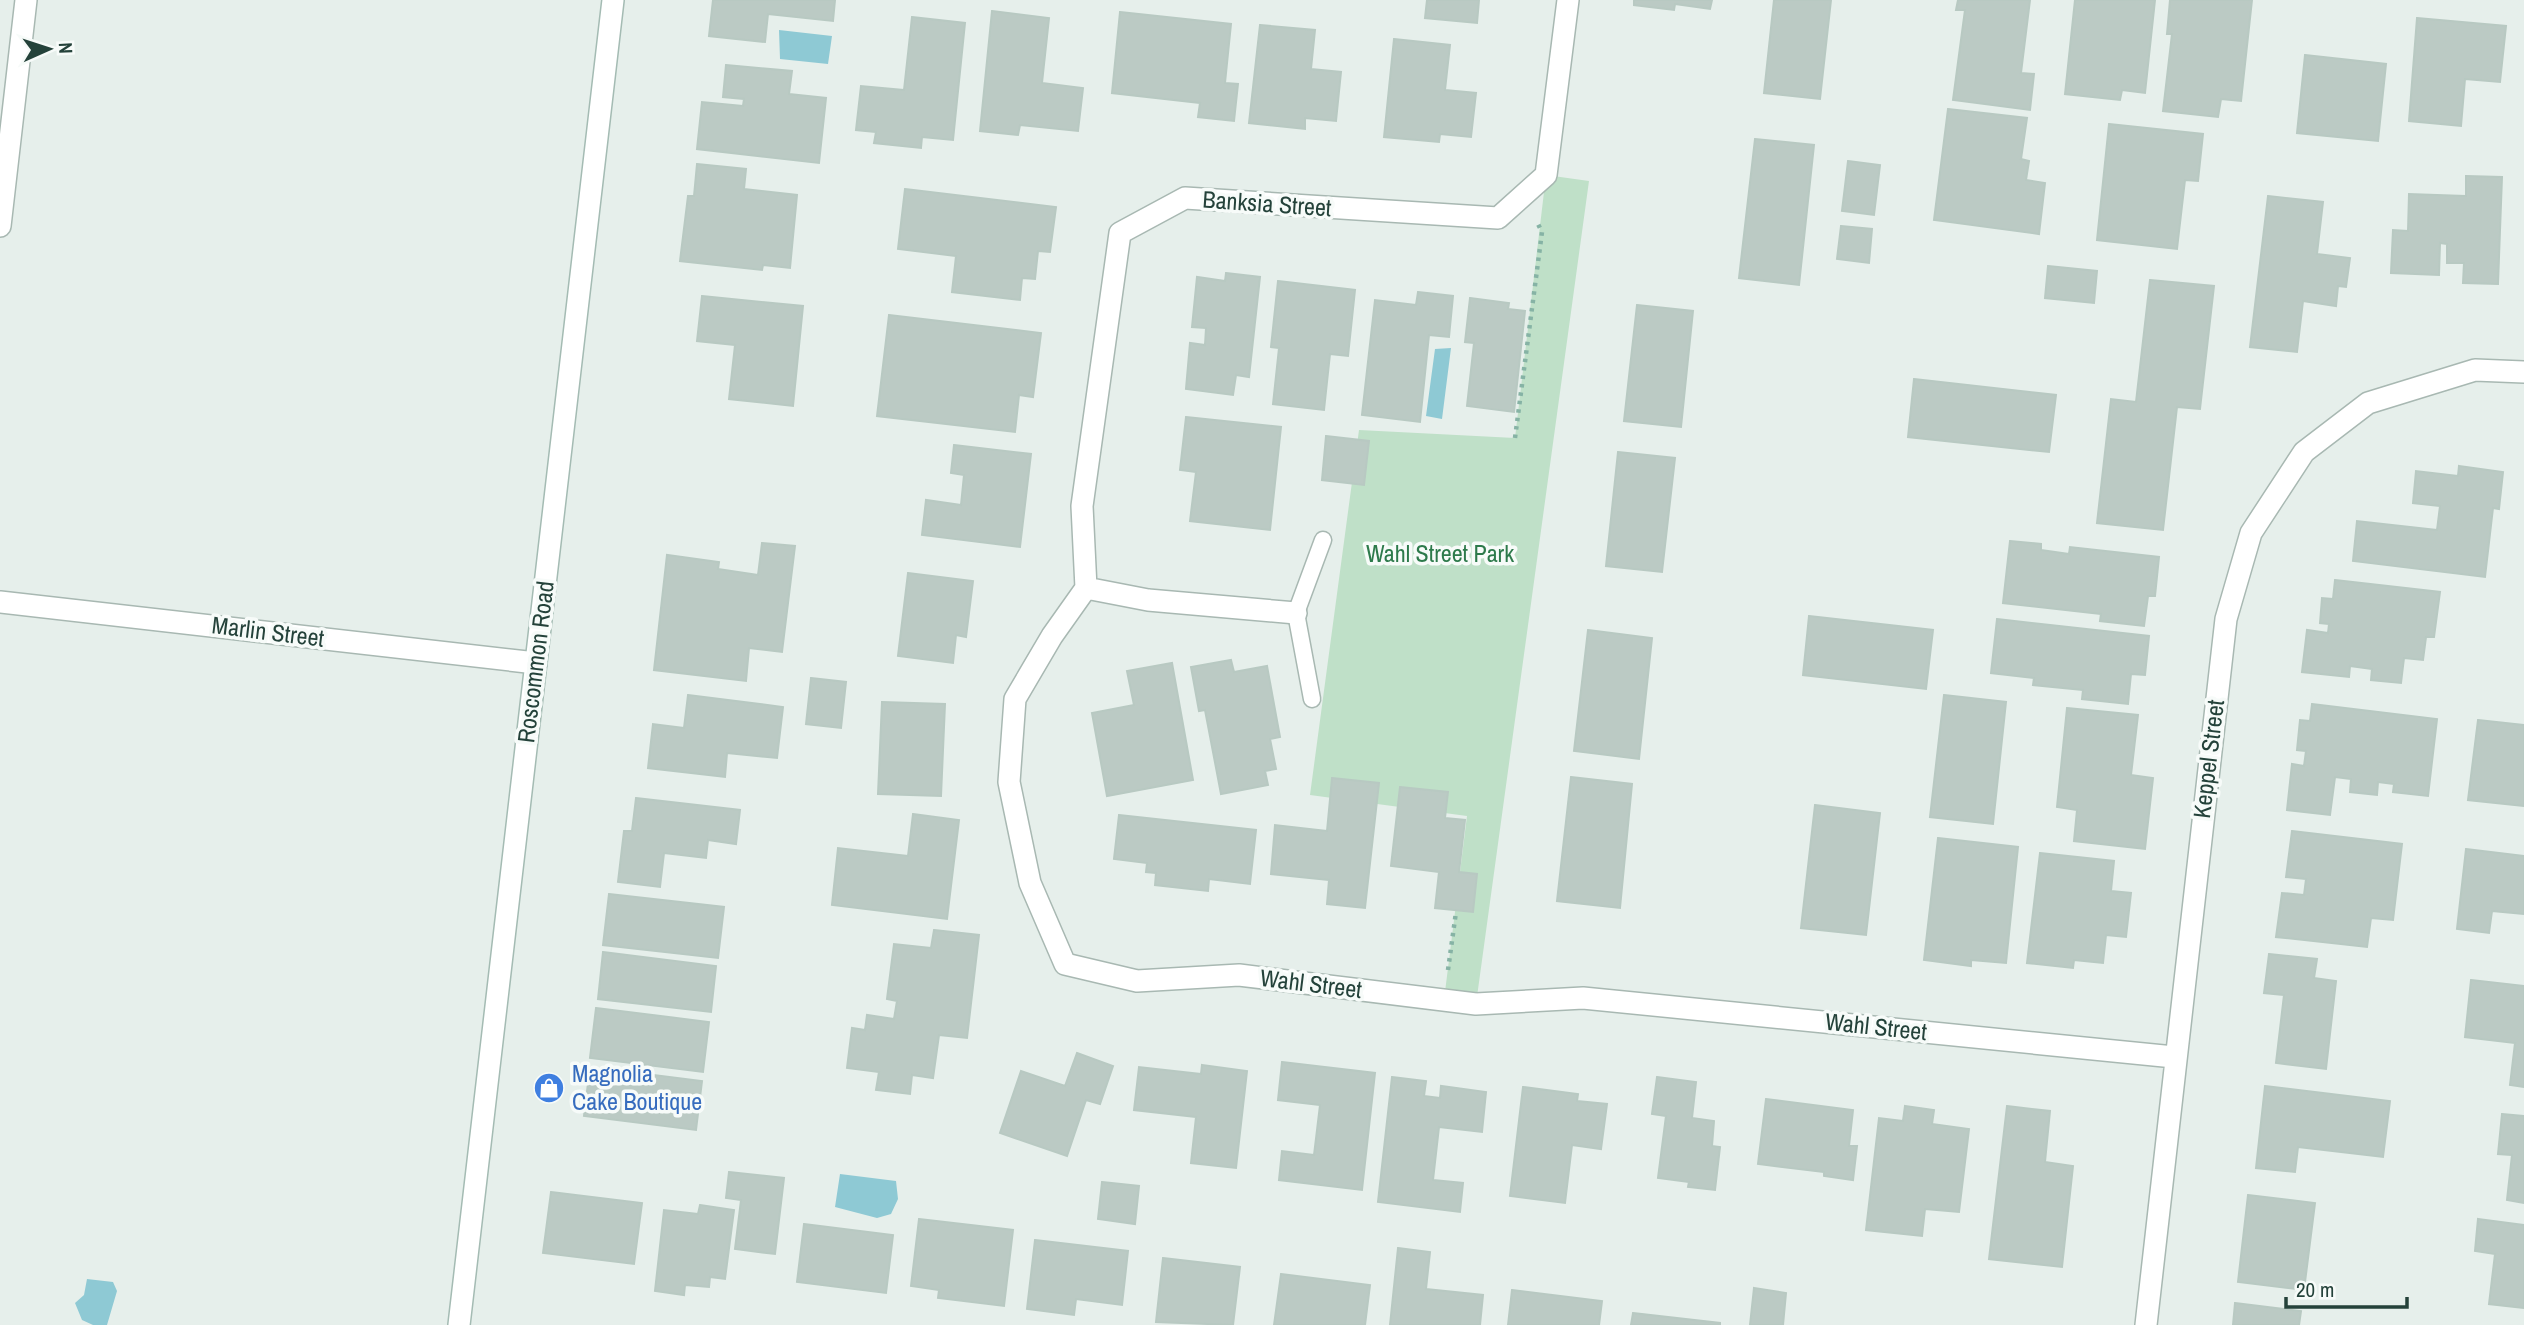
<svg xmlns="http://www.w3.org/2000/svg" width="2524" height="1325" font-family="'Archivo Narrow',sans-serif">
	<rect width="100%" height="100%" fill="#e6efeb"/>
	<path fill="#bfe0c8" d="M 1546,175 L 1589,181 L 1476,1004 L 1444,1000 L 1467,816 L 1310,795 L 1359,430 L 1515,438 Z"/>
	<path fill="#8ec9d4" d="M 779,30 L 832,36 L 828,64 L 780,59 Z
		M 1451,348 L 1442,419 L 1426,416 L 1435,349 Z
		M 840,1174 L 896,1181 L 898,1199 L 891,1214 L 877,1218 L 835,1207 Z
		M 87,1279 L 113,1282 L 117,1291 L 107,1325 L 93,1325 L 82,1320 L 75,1303 L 84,1295 Z"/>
	<path fill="#bbcac4" stroke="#b8c9c2" stroke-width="2" d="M 713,0 L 835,0 L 833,21 L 768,14 L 765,42 L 709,36 Z
		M 1427,0 L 1479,0 L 1477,23 L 1425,18 Z
		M 1634,0 L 1712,0 L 1710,9 L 1675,4 L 1674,10 L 1634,5 Z
		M 1774,0 L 1831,0 L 1820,99 L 1764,93 Z
		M 1958,0 L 2030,0 L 2021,73 L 2034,74 L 2030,110 L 1953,100 L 1965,10 L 1956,10 Z
		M 2075,0 L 2155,0 L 2145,93 L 2122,90 L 2120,100 L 2065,94 Z
		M 2170,0 L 2252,0 L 2241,101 L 2221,99 L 2218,117 L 2163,111 L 2172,34 L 2167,34 Z
		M 992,11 L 1049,18 L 1042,83 L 1083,88 L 1078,131 L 1020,125 L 1018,135 L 980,131 Z
		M 1120,12 L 1231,24 L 1225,83 L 1238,84 L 1234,121 L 1198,117 L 1200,103 L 1112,93 Z
		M 912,17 L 965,23 L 953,140 L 922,137 L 921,148 L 874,143 L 876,132 L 856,130 L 861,86 L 904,90 Z
		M 2417,18 L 2506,26 L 2500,82 L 2465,79 L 2461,126 L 2409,121 Z
		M 1260,25 L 1315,30 L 1311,69 L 1341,72 L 1336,121 L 1305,118 L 1305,129 L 1249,123 Z
		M 1394,39 L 1450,45 L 1445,90 L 1476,93 L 1471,137 L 1440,134 L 1439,142 L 1384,137 Z
		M 2305,55 L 2386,64 L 2378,141 L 2297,133 Z
		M 726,65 L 792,71 L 789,94 L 826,98 L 819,163 L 697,149 L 702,102 L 743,106 L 744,99 L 723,97 Z
		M 1948,109 L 2027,118 L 2021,159 L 2029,161 L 2026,180 L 2045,183 L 2039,234 L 1934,220 Z
		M 2109,124 L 2203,134 L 2198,181 L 2185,180 L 2177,249 L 2097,240 Z
		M 1755,139 L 1814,145 L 1799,285 L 1739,278 Z
		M 1848,161 L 1880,165 L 1874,215 L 1842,211 Z
		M 697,164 L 746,169 L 744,189 L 797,195 L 790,268 L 763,265 L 762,270 L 680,261 L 688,196 L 694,196 Z
		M 2466,176 L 2502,177 L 2498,284 L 2463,283 L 2464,263 L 2447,263 L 2447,244 L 2440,243 L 2439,275 L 2391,273 L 2393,230 L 2408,231 L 2409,194 L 2466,196 Z
		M 905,189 L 1056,207 L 1050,252 L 1038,251 L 1035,279 L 1022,278 L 1020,300 L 952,292 L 956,256 L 898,249 Z
		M 2268,196 L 2323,202 L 2317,254 L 2350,258 L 2346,287 L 2338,286 L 2336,306 L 2303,301 L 2297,352 L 2250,347 Z
		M 1841,226 L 1872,229 L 1869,263 L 1837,259 Z
		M 2048,266 L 2097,271 L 2094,303 L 2045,298 Z
		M 1226,273 L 1260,277 L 1249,377 L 1236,375 L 1233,395 L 1186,389 L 1190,343 L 1205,345 L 1206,328 L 1192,327 L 1197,277 L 1225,281 Z
		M 2150,280 L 2214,286 L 2200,409 L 2177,407 L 2163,530 L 2097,523 L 2111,399 L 2136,402 Z
		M 1278,281 L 1355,290 L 1348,356 L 1330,354 L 1324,410 L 1273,404 L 1279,348 L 1271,347 Z
		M 1418,292 L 1453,296 L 1449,337 L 1429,335 L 1420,422 L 1362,415 L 1375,300 L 1416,305 Z
		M 702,296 L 803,306 L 793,406 L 729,399 L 735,345 L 697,341 Z
		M 1470,298 L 1509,303 L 1508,309 L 1525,311 L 1514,412 L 1467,406 L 1474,343 L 1465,342 Z
		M 1637,305 L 1693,311 L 1681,427 L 1624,421 Z
		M 889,315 L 1041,333 L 1033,397 L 1019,395 L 1015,432 L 877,416 Z
		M 1914,379 L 2056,395 L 2049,452 L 1908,437 Z
		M 1186,417 L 1281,427 L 1270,530 L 1190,521 L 1196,472 L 1180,470 Z
		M 1326,436 L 1369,441 L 1364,485 L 1322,480 Z
		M 954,445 L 1031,454 L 1020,547 L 922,535 L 926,500 L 961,505 L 964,475 L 951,473 Z
		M 1618,452 L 1675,458 L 1662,572 L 1606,566 Z
		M 2459,466 L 2503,472 L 2499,509 L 2493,508 L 2485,577 L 2353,561 L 2357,521 L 2437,530 L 2440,506 L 2413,503 L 2416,471 L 2458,476 Z
		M 2010,541 L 2041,544 L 2041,550 L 2069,554 L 2070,547 L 2159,557 L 2155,596 L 2148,596 L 2144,626 L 2100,621 L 2101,614 L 2003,603 Z
		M 762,543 L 795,546 L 782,652 L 749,648 L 746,681 L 654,670 L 667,555 L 719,562 L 718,569 L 758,575 Z
		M 908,573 L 973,581 L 966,637 L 956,635 L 953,663 L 898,656 Z
		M 2335,580 L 2440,592 L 2434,637 L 2426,637 L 2423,660 L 2404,658 L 2401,683 L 2371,680 L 2372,669 L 2350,666 L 2349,677 L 2302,672 L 2307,630 L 2328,633 L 2329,624 L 2320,623 L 2322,598 L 2333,599 Z
		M 1809,616 L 1933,630 L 1926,689 L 1803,675 Z
		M 1997,619 L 2149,636 L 2145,675 L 2131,674 L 2128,704 L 2082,699 L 2083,690 L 2033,685 L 2034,678 L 1991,673 Z
		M 1588,630 L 1652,638 L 1639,759 L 1574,751 Z
		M 1231,660 L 1234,672 L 1267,666 L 1280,737 L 1270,739 L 1276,769 L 1265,771 L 1268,785 L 1221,794 L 1205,710 L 1199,711 L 1191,667 Z
		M 1172,663 L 1193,780 L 1107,796 L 1092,713 L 1134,705 L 1127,671 Z
		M 811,678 L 846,682 L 841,728 L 806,724 Z
		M 688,695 L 783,707 L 777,758 L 727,753 L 725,777 L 648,768 L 653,724 L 684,728 Z
		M 1944,695 L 2006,702 L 1993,824 L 1930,817 Z
		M 882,702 L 945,704 L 941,796 L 878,794 Z
		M 2312,704 L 2437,719 L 2428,796 L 2393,792 L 2394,784 L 2378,782 L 2377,795 L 2350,792 L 2351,779 L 2335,777 L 2330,815 L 2287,810 L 2292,764 L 2304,766 L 2306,751 L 2297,750 L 2300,720 L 2310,721 Z
		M 2067,708 L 2138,715 L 2131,775 L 2153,778 L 2145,849 L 2074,841 L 2077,810 L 2057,807 Z
		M 2478,720 L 2524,725 L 2524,806 L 2468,800 Z
		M 1571,777 L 1632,784 L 1620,908 L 1557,901 Z
		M 1332,778 L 1379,783 L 1365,908 L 1327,904 L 1329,880 L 1271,874 L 1275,825 L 1327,831 Z
		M 1400,787 L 1448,792 L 1445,818 L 1465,820 L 1459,872 L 1477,874 L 1473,912 L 1435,908 L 1439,872 L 1391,866 Z
		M 636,798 L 740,810 L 736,844 L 708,840 L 706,858 L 664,853 L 660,887 L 618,882 L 624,831 L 632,831 Z
		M 1815,805 L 1880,813 L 1866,935 L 1801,928 Z
		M 913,814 L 959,820 L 947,919 L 832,905 L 838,848 L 908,856 Z
		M 1119,815 L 1256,830 L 1250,884 L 1209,879 L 1208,891 L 1155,885 L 1156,873 L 1146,872 L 1147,863 L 1114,859 Z
		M 2292,831 L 2402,844 L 2393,920 L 2371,918 L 2367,947 L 2276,937 L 2282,893 L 2304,895 L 2306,879 L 2286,877 Z
		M 1938,838 L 2018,847 L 2006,963 L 1971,960 L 1971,966 L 1924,960 Z
		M 2466,849 L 2524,856 L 2524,914 L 2492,911 L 2489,933 L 2457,929 Z
		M 2040,853 L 2114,861 L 2111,891 L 2131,893 L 2126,937 L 2106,935 L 2103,963 L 2074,960 L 2073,968 L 2027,963 Z
		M 609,894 L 724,907 L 718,958 L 603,945 Z
		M 934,930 L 979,935 L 967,1038 L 939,1035 L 933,1078 L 912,1075 L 910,1094 L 876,1090 L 879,1072 L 847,1068 L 852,1028 L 865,1030 L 867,1015 L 894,1019 L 897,1001 L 887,999 L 894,944 L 931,948 Z
		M 603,952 L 716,966 L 711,1012 L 598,999 Z
		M 2269,954 L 2317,959 L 2314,978 L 2336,981 L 2326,1069 L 2276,1063 L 2284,995 L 2264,993 Z
		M 2471,980 L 2524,986 L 2524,1087 L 2510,1085 L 2515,1043 L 2465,1037 Z
		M 596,1008 L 709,1022 L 703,1072 L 590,1058 Z
		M 1077,1053 L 1113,1066 L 1100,1104 L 1086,1100 L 1067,1156 L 1000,1133 L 1021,1071 L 1065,1086 Z
		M 1282,1062 L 1375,1073 L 1362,1190 L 1279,1180 L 1282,1151 L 1314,1155 L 1320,1105 L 1278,1100 Z
		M 1202,1065 L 1247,1071 L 1236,1168 L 1191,1163 L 1196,1117 L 1134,1110 L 1139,1067 L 1201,1074 Z
		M 590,1067 L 702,1081 L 696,1130 L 584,1116 Z
		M 1392,1077 L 1426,1081 L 1424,1096 L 1440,1098 L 1441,1086 L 1486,1092 L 1482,1132 L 1439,1127 L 1433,1180 L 1463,1183 L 1460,1212 L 1378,1202 Z
		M 1657,1077 L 1696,1082 L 1692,1118 L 1714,1121 L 1712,1146 L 1720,1147 L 1715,1190 L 1688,1187 L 1689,1182 L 1658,1178 L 1666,1116 L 1652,1114 Z
		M 2265,1086 L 2390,1101 L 2383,1157 L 2298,1147 L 2295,1172 L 2256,1168 Z
		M 1523,1087 L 1578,1094 L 1577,1101 L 1607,1104 L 1601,1149 L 1572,1145 L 1565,1203 L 1510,1196 Z
		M 1766,1099 L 1853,1110 L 1849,1146 L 1857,1146 L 1853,1180 L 1824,1176 L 1824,1172 L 1758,1164 Z
		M 1905,1106 L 1934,1110 L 1932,1124 L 1969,1129 L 1959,1212 L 1925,1209 L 1922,1236 L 1866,1230 L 1879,1118 L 1903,1121 Z
		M 2007,1106 L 2050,1111 L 2045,1162 L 2073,1166 L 2062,1267 L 1989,1259 Z
		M 2502,1114 L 2524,1116 L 2524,1203 L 2507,1200 L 2512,1155 L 2498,1154 Z
		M 729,1172 L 784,1178 L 775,1254 L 735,1249 L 741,1200 L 726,1198 Z
		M 1102,1182 L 1139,1186 L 1135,1224 L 1098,1219 Z
		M 551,1192 L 642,1203 L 634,1264 L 543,1253 Z
		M 2248,1195 L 2315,1203 L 2304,1290 L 2238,1282 Z
		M 700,1205 L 734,1210 L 725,1279 L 710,1277 L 709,1287 L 685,1285 L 684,1295 L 655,1291 L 664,1210 L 698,1214 Z
		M 919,1219 L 1013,1230 L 1004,1306 L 938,1298 L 939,1290 L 911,1286 Z
		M 2478,1219 L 2524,1225 L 2524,1308 L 2489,1304 L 2495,1254 L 2475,1251 Z
		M 804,1224 L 893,1235 L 886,1293 L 797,1282 Z
		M 1035,1240 L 1128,1251 L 1122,1305 L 1076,1299 L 1074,1315 L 1027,1309 Z
		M 1398,1248 L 1430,1252 L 1426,1289 L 1483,1295 L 1480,1325 L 1390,1325 Z
		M 1163,1258 L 1240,1267 L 1233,1325 L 1156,1322 Z
		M 1281,1274 L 1370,1285 L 1365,1325 L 1274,1325 Z
		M 1754,1288 L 1786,1293 L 1783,1325 L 1750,1325 Z
		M 1512,1290 L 1602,1301 L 1599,1325 L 1508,1325 Z
		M 2235,1303 L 2301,1311 L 2299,1325 L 2233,1325 Z
		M 1633,1313 L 1720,1323 L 1720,1325 L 1631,1325 Z"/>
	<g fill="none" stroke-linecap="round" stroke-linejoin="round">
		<g stroke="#a8b8b2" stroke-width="19">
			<path id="lane" d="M 1312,699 L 1296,613 L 1323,540"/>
		</g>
		<g stroke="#a8b8b2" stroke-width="24">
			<path id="street" d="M 0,226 L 26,0
				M 1086,588 L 1082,506 L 1120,233 L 1185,198 L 1498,218 L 1546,175 L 1568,0
				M 0,602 L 536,663
				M 1296,613 L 1148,600 L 1086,588 L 1052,636 L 1015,699 L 1009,782 L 1030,883 L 1065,964 L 1137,981 L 1239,975 L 1476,1004 L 1583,998 L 2174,1057
				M 2146,1325 L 2226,619 L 2251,533 L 2304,452 L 2368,403 L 2475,370 L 2524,372"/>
		</g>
		<g stroke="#a4bbb3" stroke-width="24">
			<path id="secondary" d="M 459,1325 L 613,0"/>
		</g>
		<path stroke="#86b3a5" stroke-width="4.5" stroke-dasharray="3.5 5" stroke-linecap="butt" d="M 1515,438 L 1542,232 L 1538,224
			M 1448,970 L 1456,912"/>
		<use href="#lane" stroke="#fff" stroke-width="16"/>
		<use href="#street" stroke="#fff" stroke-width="21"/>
		<use href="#secondary" stroke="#fff" stroke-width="21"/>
	</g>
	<defs>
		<g id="shop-disc" transform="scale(1.575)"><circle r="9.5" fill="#3f7fe0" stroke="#f7fbf9"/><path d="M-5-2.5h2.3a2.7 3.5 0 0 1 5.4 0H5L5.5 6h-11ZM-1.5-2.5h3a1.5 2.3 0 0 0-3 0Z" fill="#fff"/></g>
	</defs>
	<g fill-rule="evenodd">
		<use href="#shop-disc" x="549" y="1088"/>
	</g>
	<g text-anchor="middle" stroke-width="7" stroke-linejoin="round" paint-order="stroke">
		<g font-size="24" fill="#24423a" stroke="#f7fbf9">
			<text transform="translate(1267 204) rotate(4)" y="8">Banksia Street</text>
			<text transform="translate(268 632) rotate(7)" y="8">Marlin Street</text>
			<text transform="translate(536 662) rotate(-83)" y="8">Roscommon Road</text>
			<text transform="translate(2209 759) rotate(-83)" y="8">Keppel Street</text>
			<text transform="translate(1311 984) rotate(7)" y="8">Wahl Street</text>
			<text transform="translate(1876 1027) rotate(6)" y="8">Wahl Street</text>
		</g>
		<g font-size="24" fill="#2d7a4b" stroke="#f7fbf9">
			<text x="1440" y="562">Wahl Street Park</text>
		</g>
		<g font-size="24" fill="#366cbe" stroke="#f7fbf9" text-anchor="start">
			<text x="572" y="1082">Magnolia<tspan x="572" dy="28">Cake Boutique</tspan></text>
		</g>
	</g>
	<g transform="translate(49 49) rotate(87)" stroke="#f7fbf9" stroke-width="5" paint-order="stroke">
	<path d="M0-5L12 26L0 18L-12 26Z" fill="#24423a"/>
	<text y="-10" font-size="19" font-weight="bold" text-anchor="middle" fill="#24423a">N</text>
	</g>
	<path d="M2286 1297v10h121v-10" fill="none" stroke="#24423a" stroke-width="3.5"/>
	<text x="2296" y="1297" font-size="21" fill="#24423a" stroke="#f7fbf9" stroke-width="5" paint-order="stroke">20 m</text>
</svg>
